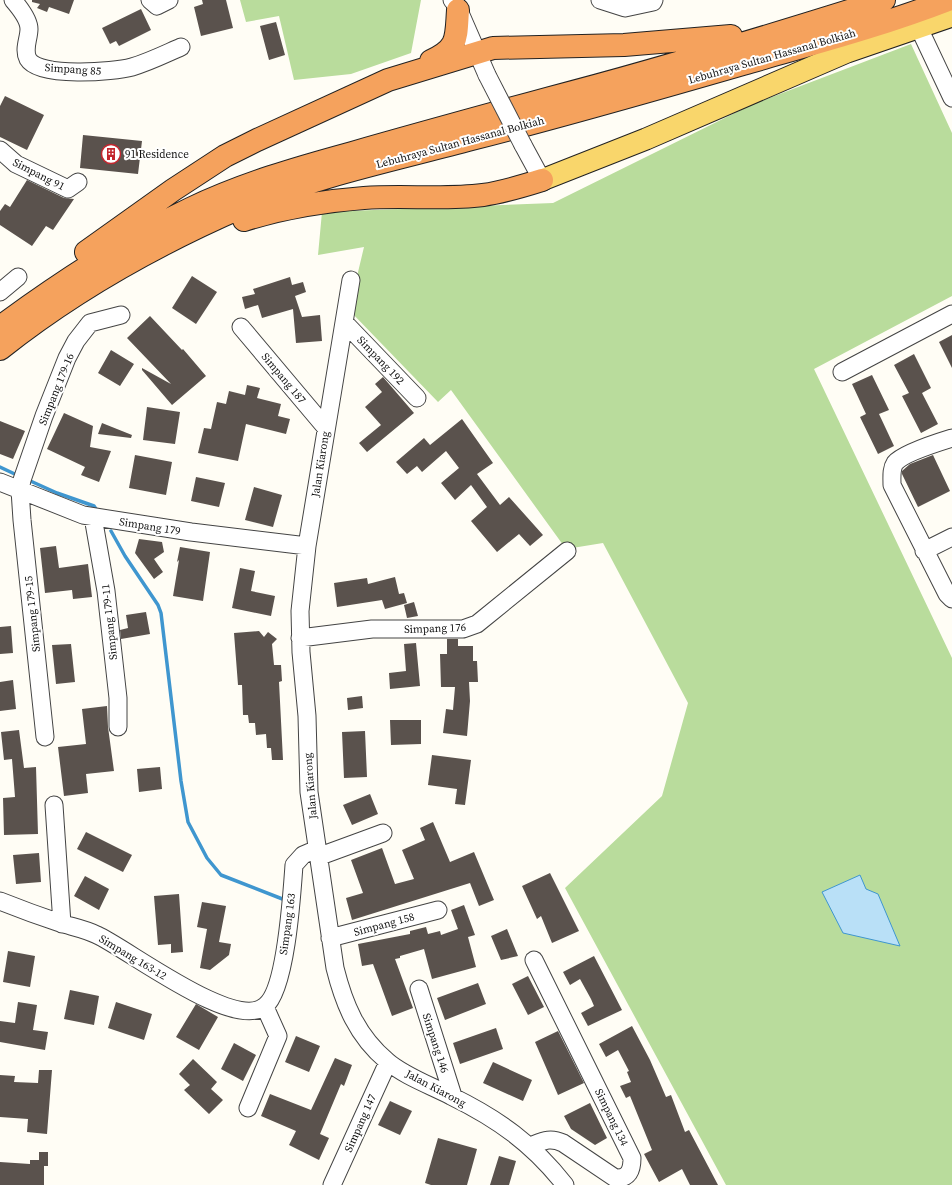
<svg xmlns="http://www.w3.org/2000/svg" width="952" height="1185" font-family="'Source Serif 4',serif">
	<rect width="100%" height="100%" fill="#fffdf5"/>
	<path fill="#b9dc9c" d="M 240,0 L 421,0 L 411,53 L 351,74 L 294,80 L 279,16 L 246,22 Z
		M 911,44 L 952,133 L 952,296 L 814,369 L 952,658 L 952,1185 L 726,1185 L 565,888 L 662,796 L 688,703 L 603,543 L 566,549 L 451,390 L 438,402 L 349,310 L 364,247 L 318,255 L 322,212 L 553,203 L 751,105 Z"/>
	<path fill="#b9e0f7" stroke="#3f96cf" d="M 860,875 L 866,889 L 878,894 L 900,946 L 843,933 L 822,892 Z"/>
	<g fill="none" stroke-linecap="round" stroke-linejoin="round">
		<path stroke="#3f96cf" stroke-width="3.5" d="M 0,467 L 19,476
			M 26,479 L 57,493 L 94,506 L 98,512
			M 111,531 L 125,556 L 158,605 L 161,613 L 181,781 L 188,822 L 207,858 L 221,875 L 285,900"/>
	</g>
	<path fill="#5a524d" d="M 32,0 L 74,0 L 69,14 L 49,7 L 47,12 L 37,8 L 40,4 L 32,2 Z
		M 202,0 L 226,0 L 233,28 L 201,36 L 194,7 L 203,4 Z
		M 141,9 L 151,30 L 119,46 L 116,41 L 110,44 L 102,28 Z
		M 276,22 L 285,55 L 269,60 L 260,26 Z
		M 5,96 L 44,115 L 27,150 L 0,137 L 0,106 Z
		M 83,135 L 142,141 L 138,174 L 80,168 Z
		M 27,180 L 64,198 L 74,199 L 53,230 L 46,226 L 32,246 L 0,225 L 0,211 L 5,204 L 10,207 Z
		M 192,276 L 217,292 L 196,324 L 172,308 Z
		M 290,277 L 292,285 L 303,282 L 306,292 L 295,296 L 302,317 L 320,315 L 322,341 L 296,343 L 293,309 L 262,318 L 258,305 L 245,309 L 242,297 L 255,294 L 253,289 Z
		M 150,316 L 182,350 L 183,349 L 206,376 L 172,405 L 142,370 L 142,368 L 171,384 L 127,338 Z
		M 952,335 L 952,368 L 939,342 Z
		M 111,350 L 134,364 L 120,386 L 98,373 Z
		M 914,354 L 931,388 L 922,393 L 938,424 L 921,433 L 902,396 L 909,393 L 894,365 Z
		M 872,375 L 889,410 L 879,414 L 894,446 L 878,454 L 860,417 L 866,414 L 852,384 Z
		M 383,377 L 414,413 L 367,452 L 359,443 L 381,425 L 365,407 L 382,392 L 375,384 Z
		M 247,385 L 260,388 L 257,398 L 281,404 L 278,416 L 290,419 L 286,434 L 246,424 L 238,461 L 198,453 L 204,428 L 211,429 L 217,402 L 226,404 L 229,391 L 245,395 Z
		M 147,407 L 180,412 L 175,444 L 143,440 Z
		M 64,413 L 93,426 L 90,447 L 111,451 L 99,482 L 81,475 L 85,467 L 47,449 Z
		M 462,419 L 493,463 L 477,474 L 500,505 L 509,497 L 543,535 L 530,546 L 519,534 L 497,552 L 471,521 L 487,507 L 471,485 L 455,500 L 441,483 L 459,468 L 446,451 L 422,472 L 417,466 L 407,474 L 396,462 L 424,438 L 430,445 Z
		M 0,421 L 25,431 L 13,459 L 0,454 Z
		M 102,423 L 132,435 L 131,438 L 98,434 Z
		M 135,455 L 172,462 L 166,495 L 129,488 Z
		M 933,455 L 950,491 L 918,507 L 902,474 L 902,471 L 910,464 Z
		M 196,477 L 225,483 L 219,507 L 191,501 Z
		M 254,487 L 282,495 L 273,527 L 245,520 Z
		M 139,539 L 162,542 L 164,552 L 154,559 L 163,572 L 154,579 L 135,553 Z
		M 56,546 L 59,568 L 88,564 L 92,597 L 73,599 L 72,590 L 45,593 L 40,548 Z
		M 180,547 L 210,552 L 203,601 L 173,596 L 179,560 L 177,562 Z
		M 240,568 L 255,571 L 251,591 L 275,596 L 271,616 L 232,608 Z
		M 395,577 L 399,594 L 404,593 L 407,603 L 385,609 L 382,600 L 337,607 L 334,583 L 367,578 L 368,584 Z
		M 414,602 L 418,616 L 407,618 L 404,605 Z
		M 146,612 L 150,634 L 121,639 L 120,630 L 128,628 L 126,615 Z
		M 11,626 L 13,653 L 0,654 L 0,627 Z
		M 259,631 L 264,637 L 268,632 L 277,639 L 272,644 L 274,665 L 281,665 L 282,681 L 279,682 L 283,760 L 272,760 L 271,748 L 267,748 L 266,734 L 256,735 L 255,723 L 249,723 L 248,715 L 243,715 L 242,685 L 238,685 L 234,633 Z
		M 447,639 L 458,639 L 458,646 L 473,646 L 473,661 L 477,661 L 478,682 L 469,682 L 470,701 L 467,736 L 443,733 L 446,709 L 453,710 L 455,687 L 441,687 L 440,654 L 447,654 Z
		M 416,643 L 420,686 L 390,689 L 389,673 L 406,671 L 404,644 Z
		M 71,644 L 75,682 L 56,684 L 52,645 Z
		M 13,680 L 16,709 L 0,711 L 0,682 Z
		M 362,696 L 363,708 L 348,710 L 347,698 Z
		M 107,706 L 108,727 L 114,771 L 86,774 L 88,793 L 64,796 L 58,747 L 86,744 L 82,709 Z
		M 390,720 L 421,720 L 421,744 L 391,745 Z
		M 19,730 L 24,768 L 36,767 L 38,834 L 4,835 L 3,798 L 15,797 L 12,759 L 4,760 L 1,732 Z
		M 365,731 L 367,777 L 344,778 L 342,732 Z
		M 432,755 L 471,760 L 465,805 L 455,804 L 457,789 L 428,785 Z
		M 160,767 L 162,789 L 139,792 L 137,769 Z
		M 370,794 L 378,814 L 352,825 L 343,805 Z
		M 433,822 L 450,862 L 474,852 L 494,900 L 479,906 L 470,883 L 352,920 L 346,898 L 363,893 L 351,860 L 382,848 L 395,884 L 414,879 L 402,850 L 425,840 L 420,828 Z
		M 86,832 L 132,855 L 123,872 L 77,849 Z
		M 39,853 L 41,882 L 16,884 L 13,855 Z
		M 550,873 L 579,931 L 552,943 L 541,916 L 537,919 L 522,886 Z
		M 85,876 L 109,889 L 99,910 L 74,896 Z
		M 179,894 L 183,952 L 171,953 L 171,944 L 158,945 L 154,896 Z
		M 202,902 L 226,906 L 219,942 L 231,944 L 229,955 L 210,970 L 200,968 L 207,929 L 197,927 Z
		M 464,905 L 475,935 L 468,937 L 476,967 L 432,979 L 424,949 L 400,956 L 400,958 L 395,959 L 413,1008 L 392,1016 L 373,964 L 362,966 L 358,944 L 410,934 L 410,931 L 426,927 L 428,934 L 440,931 L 441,935 L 458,929 L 451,910 Z
		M 507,929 L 518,956 L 501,960 L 491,936 Z
		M 8,951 L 35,956 L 30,987 L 3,982 Z
		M 594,956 L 622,1010 L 588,1026 L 581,1013 L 594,1006 L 591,999 L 580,979 L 570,985 L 563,972 Z
		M 528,976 L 544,1007 L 528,1015 L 512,984 Z
		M 478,983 L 486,1004 L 445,1020 L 437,998 Z
		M 70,990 L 99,996 L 94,1025 L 64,1019 Z
		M 18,1002 L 37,1005 L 33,1030 L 48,1032 L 45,1050 L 0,1042 L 0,1021 L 15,1023 Z
		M 116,1002 L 152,1014 L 144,1040 L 108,1028 Z
		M 196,1004 L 218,1017 L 199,1050 L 176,1037 Z
		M 632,1026 L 650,1060 L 666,1097 L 671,1095 L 685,1132 L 689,1130 L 718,1185 L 690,1185 L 682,1169 L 659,1182 L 644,1154 L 652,1150 L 630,1096 L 626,1098 L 620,1086 L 631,1082 L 627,1072 L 629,1071 L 618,1050 L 606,1057 L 599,1044 Z
		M 496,1028 L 503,1049 L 460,1064 L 453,1043 Z
		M 558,1031 L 584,1083 L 558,1095 L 535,1042 Z
		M 296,1036 L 320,1046 L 309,1072 L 285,1062 Z
		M 234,1043 L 256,1055 L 243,1081 L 221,1069 Z
		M 335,1058 L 352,1065 L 344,1086 L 341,1084 L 320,1134 L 329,1138 L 319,1160 L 289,1145 L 296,1131 L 261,1116 L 270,1094 L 311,1110 Z
		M 193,1059 L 217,1082 L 211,1089 L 223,1100 L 209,1114 L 184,1090 L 190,1085 L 179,1074 Z
		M 493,1062 L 532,1080 L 523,1101 L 483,1083 Z
		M 39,1070 L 52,1070 L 47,1134 L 27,1132 L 28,1119 L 0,1117 L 0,1075 L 15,1076 L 14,1082 L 38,1083 Z
		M 390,1101 L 412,1111 L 400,1135 L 378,1125 Z
		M 590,1103 L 607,1138 L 595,1145 L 571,1129 L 564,1116 Z
		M 438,1138 L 477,1149 L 467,1185 L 431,1185 L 425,1183 Z
		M 39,1152 L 48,1152 L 48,1166 L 44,1166 L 44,1185 L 0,1185 L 0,1162 L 30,1164 L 30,1160 L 39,1160 Z
		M 499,1156 L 516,1161 L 509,1185 L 490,1185 Z"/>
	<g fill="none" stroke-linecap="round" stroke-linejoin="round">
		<g stroke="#444" stroke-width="19">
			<path id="minor" d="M 13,0 C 19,7 29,20 29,29 C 29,39 23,49 28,59 C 39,78 114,72 132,67 C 149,62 165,54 181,47
				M 150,0 L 157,6 L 169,0
				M 452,0 L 457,6 L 487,75
				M 600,0 L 625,8 L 653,2 L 654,0
				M 919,28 L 952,98
				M 523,145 L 542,180
				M 0,150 L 16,164 L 68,189 L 78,182
				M 351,280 L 307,546 L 300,611 L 301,652 L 307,716 L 309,792 L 335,968 C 344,1004 357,1036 387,1061 C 404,1076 432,1086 451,1096 C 498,1119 533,1144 565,1185
				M 0,292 L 18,277
				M 344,322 L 417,398
				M 241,327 L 326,428
				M 842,372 L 952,314
				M 952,438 C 939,442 903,453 895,463 C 891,469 892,477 892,485 L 947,594 L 952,599
				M 0,482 L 83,515 L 191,532 L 307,546
				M 93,517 L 106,591 L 118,698 L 118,727
				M 924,551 L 952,537
				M 300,638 L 372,629 L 463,629 L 477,624 L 567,551
				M 45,737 L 22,520 L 20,490 L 22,480 L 44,416 L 67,358 L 76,341 L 90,323 L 121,315
				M 54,805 L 62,924
				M 0,901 C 20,909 39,916 60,923 C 73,927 85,929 97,935 C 128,949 235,1032 265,1006 C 286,990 292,893 294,865 L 303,855 L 310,852 L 323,855 L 383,833
				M 330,938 L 438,910
				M 419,989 L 453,1096
				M 248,1108 L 278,1036 L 265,1007
				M 530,1146 C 543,1141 550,1137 563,1143 L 615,1178 C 629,1179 632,1170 632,1158 L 534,960
				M 332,1185 L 388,1062"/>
		</g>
		<g stroke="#222" stroke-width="23">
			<path id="major" d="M 542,180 L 646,139 L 847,52 L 952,16"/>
		</g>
		<g stroke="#222" stroke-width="24">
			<path id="highway" d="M 431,61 C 459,48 456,38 458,10
				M 244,220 C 282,208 324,201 364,198 C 404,195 444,200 483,195 C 503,192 523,186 542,180
				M 86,252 L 173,190 L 225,156 L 257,140 L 388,80 L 493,48 L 624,45 L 731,36
				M 0,327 C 60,283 123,241 190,209 C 242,184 297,168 352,153 C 418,134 484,116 550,98 C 662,69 773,35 884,0
				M 0,349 C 73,291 157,244 242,207 C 312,177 398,159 472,139 C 563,116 653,90 743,64 C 812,44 881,26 948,0"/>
		</g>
		<use href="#minor" stroke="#fff" stroke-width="17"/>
		<use href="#major" stroke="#f9d66b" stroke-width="21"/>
		<use href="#highway" stroke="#f5a25d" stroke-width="22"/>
		<g stroke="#444" stroke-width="19" stroke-linecap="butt">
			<path id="minor-bridge" d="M 487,75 L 523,145"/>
		</g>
		<use href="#minor-bridge" stroke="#fff" stroke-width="17"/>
	</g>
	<defs>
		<g id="building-ring" transform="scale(1)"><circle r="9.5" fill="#fff" stroke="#c4262e" stroke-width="1.5"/><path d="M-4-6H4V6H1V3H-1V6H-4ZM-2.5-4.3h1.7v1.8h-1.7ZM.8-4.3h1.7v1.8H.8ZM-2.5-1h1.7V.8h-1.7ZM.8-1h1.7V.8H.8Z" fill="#c4262e"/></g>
	</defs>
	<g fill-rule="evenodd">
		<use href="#building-ring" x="111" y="154"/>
	</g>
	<g text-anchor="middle" stroke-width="4" stroke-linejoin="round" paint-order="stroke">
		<g font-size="11" fill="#111" stroke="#fff">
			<text transform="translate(772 56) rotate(-16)" y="4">Lebuhraya Sultan Hassanal Bolkiah</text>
			<text transform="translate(73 69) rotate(4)" y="4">Simpang 85</text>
			<text transform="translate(460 142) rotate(-15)" y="4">Lebuhraya Sultan Hassanal Bolkiah</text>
			<text transform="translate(39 174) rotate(27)" y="4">Simpang 91</text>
			<text transform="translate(381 360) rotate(46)" y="4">Simpang 192</text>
			<text transform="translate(284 378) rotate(50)" y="4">Simpang 187</text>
			<text transform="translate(56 389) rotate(-68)" y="4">Simpang 179-16</text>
			<text transform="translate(320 464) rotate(-81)" y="4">Jalan Kiarong</text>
			<text transform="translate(150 526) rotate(9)" y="4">Simpang 179</text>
			<text transform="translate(32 614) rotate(-96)" y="4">Simpang 179-15</text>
			<text transform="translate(109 622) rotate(-96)" y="4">Simpang 179-11</text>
			<text transform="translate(435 628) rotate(-2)" y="4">Simpang 176</text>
			<text transform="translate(310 786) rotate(-95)" y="4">Jalan Kiarong</text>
			<text transform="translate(287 924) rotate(-82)" y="4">Simpang 163</text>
			<text transform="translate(384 924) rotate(-15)" y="4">Simpang 158</text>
			<text transform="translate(133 957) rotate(31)" y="4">Simpang 163-12</text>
			<text transform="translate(436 1043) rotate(72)" y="4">Simpang 146</text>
			<text transform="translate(436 1088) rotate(28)" y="4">Jalan Kiarong</text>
			<text transform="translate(612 1117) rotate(64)" y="4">Simpang 134</text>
			<text transform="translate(360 1123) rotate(-66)" y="4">Simpang 147</text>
		</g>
		<g font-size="11" fill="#111" stroke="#fff" text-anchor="start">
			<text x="125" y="158">91 Residence</text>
		</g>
	</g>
</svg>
